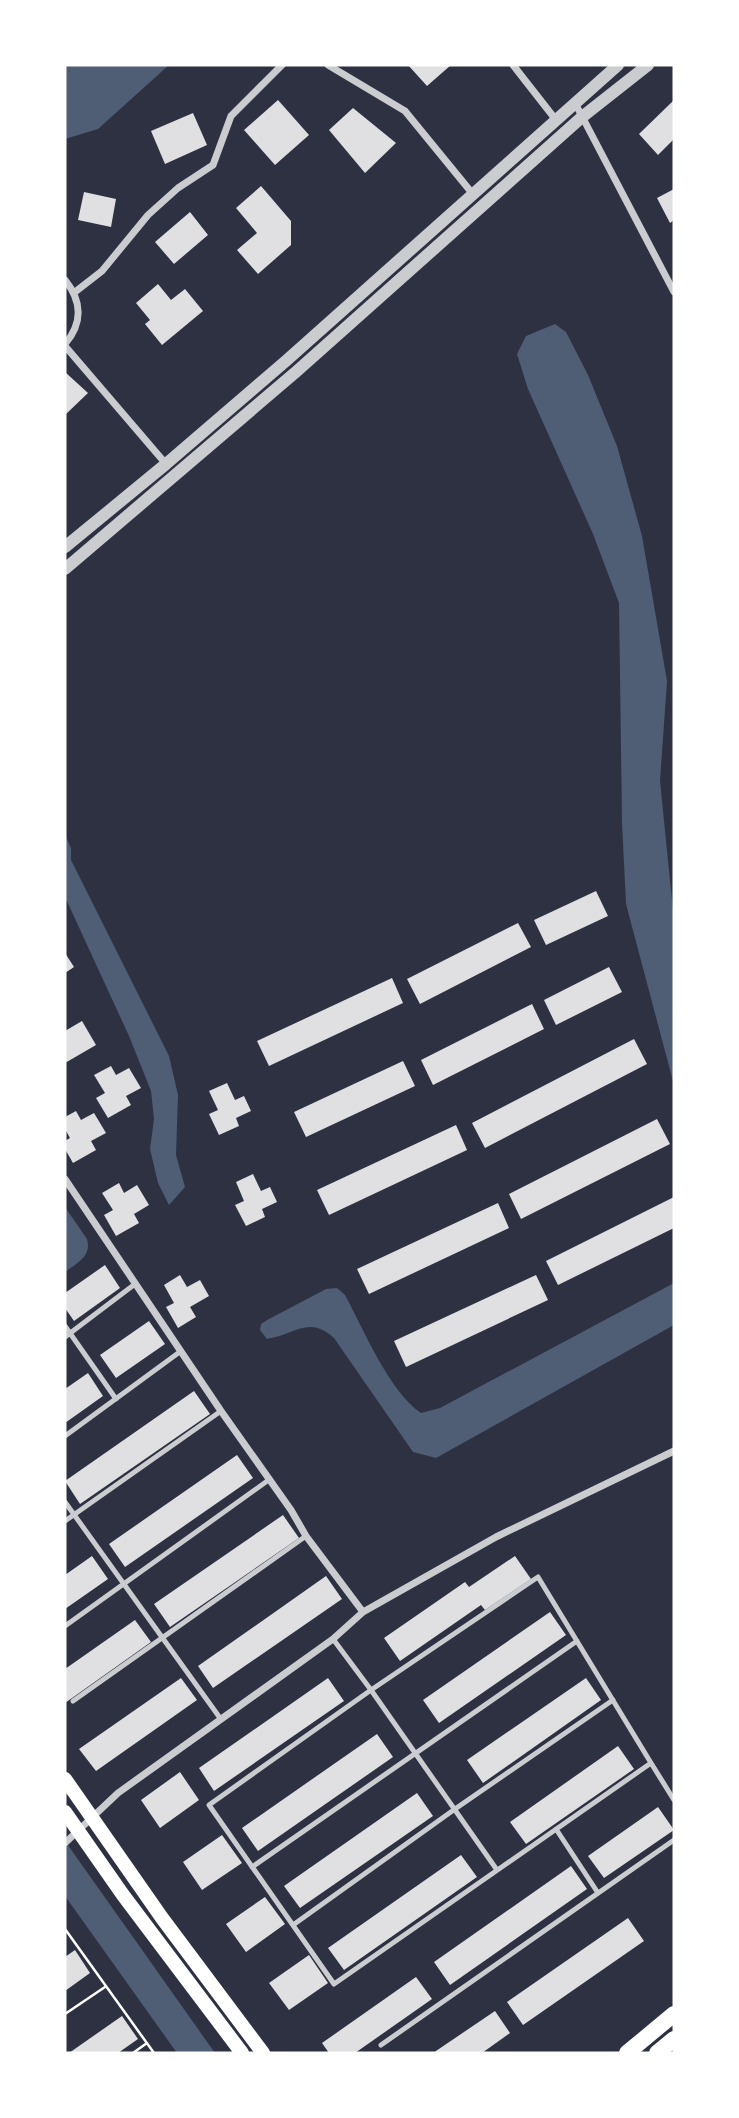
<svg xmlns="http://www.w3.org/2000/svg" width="739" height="2118" font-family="Ubuntu,sans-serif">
	<rect width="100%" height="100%" fill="#2d3142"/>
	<path fill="#4f5d75" d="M 65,65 L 169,65 L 98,129 L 65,139 Z
		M 555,324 L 566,332 L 588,375 L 617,446 L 642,536 L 667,681 L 660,781 L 674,920 L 674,1085 L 626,904 L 622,823 L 619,603 L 593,534 L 528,389 L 517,354 L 526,336 Z
		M 65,835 L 71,848 L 71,860 L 169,1056 L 178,1095 L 176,1155 L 185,1187 L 169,1205 L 158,1183 L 150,1149 L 154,1119 L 151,1091 L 129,1036 L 65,897 Z
		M 65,1207 L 87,1239 C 92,1256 77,1263 65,1272 Z
		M 674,1283 L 674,1325 L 436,1458 L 413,1452 L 334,1338 C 308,1315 295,1335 267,1339 L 260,1330 L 261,1324 L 267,1320 L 326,1289 L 337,1288 L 345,1295 C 364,1330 389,1391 421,1413 L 440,1408 Z
		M 65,1841 L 215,2053 L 177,2053 L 65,1896 Z"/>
	<path fill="#e0e0e3" d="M 408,65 L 451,65 L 427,86 Z
		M 278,100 L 309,135 L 275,165 L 244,130 Z
		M 674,100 L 674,139 L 658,155 L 639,134 Z
		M 353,108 L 396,143 L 365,173 L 329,130 Z
		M 193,113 L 207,145 L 165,164 L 151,131 Z
		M 261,186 L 291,221 L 291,245 L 258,274 L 237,250 L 257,233 L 236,208 Z
		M 674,189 L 674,220 L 670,223 L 657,198 Z
		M 84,192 L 116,199 L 111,227 L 78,220 Z
		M 190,212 L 208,235 L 174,264 L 155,242 Z
		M 158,284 L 171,300 L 185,289 L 203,311 L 162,345 L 145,324 L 150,320 L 136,303 Z
		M 65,372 L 88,393 L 65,415 Z
		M 596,891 L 608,916 L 546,945 L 534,920 Z
		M 518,923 L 531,947 L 420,1004 L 407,979 Z
		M 65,953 L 74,967 L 65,973 Z
		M 609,967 L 622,992 L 556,1025 L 544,1000 Z
		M 392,978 L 403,1003 L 269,1066 L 257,1041 Z
		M 532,1004 L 544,1029 L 433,1085 L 421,1060 Z
		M 82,1021 L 96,1045 L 65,1063 L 65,1031 Z
		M 634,1039 L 647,1064 L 485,1148 L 472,1123 Z
		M 403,1061 L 415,1086 L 306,1137 L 294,1112 Z
		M 111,1066 L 116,1075 L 129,1068 L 141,1088 L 126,1096 L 131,1105 L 108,1118 L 96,1098 L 105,1093 L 94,1075 Z
		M 227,1083 L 235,1100 L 244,1096 L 251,1111 L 236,1118 L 239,1126 L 219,1135 L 209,1114 L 218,1110 L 209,1091 Z
		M 76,1111 L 81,1120 L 94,1113 L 106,1133 L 91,1141 L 96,1150 L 73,1163 L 65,1149 L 65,1141 L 70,1138 L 65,1129 L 65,1117 Z
		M 657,1119 L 670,1144 L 521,1219 L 509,1194 Z
		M 456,1125 L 467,1150 L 329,1215 L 317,1190 Z
		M 253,1174 L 261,1191 L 270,1187 L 277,1202 L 262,1209 L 265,1217 L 246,1226 L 235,1205 L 244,1201 L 236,1182 Z
		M 119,1183 L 124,1193 L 137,1185 L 149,1205 L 134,1214 L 139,1223 L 116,1236 L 104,1215 L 113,1210 L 102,1193 Z
		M 674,1197 L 674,1228 L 558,1285 L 546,1261 Z
		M 498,1203 L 509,1228 L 369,1294 L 357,1269 Z
		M 105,1265 L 120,1288 L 74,1321 L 65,1308 L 65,1293 Z
		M 180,1275 L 187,1287 L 200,1280 L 209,1296 L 190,1307 L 196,1317 L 178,1328 L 166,1307 L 174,1303 L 164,1285 Z
		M 536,1275 L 548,1300 L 406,1367 L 394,1341 Z
		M 149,1321 L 165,1344 L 116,1378 L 100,1355 Z
		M 88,1373 L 103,1396 L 65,1423 L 65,1389 Z
		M 194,1391 L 210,1414 L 80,1504 L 65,1481 Z
		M 237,1455 L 253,1478 L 125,1567 L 109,1544 Z
		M 283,1515 L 299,1538 L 170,1627 L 154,1604 Z
		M 92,1556 L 108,1579 L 65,1609 L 65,1575 Z
		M 515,1556 L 531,1579 L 485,1610 L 481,1605 L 400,1661 L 384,1638 L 465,1582 L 469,1587 Z
		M 326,1576 L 342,1599 L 213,1688 L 198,1666 Z
		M 550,1612 L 566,1635 L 439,1723 L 423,1700 Z
		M 135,1620 L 151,1642 L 65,1703 L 65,1669 Z
		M 181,1678 L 197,1700 L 96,1771 L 79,1749 Z
		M 328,1678 L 344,1701 L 214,1791 L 199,1768 Z
		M 586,1678 L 601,1700 L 483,1783 L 467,1760 Z
		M 377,1734 L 393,1757 L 258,1851 L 242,1828 Z
		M 618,1746 L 634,1769 L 526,1844 L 510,1822 Z
		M 180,1772 L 199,1800 L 160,1828 L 141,1800 Z
		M 417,1793 L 433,1816 L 300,1908 L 284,1886 Z
		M 658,1807 L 674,1830 L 604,1878 L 588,1856 Z
		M 222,1835 L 242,1863 L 202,1890 L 183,1862 Z
		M 461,1855 L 477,1877 L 344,1970 L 328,1948 Z
		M 571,1866 L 587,1889 L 450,1985 L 434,1962 Z
		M 265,1897 L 285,1924 L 246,1952 L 226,1924 Z
		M 628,1918 L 644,1941 L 523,2025 L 507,2002 Z
		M 75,1950 L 90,1973 L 65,1991 L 65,1957 Z
		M 309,1955 L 328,1983 L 289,2010 L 269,1983 Z
		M 416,1977 L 432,1999 L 355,2053 L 329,2053 L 322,2043 Z
		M 495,2011 L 510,2033 L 482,2053 L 433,2053 Z
		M 122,2016 L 138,2039 L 118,2053 L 69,2053 Z"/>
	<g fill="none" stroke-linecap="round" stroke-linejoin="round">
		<path stroke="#fff" stroke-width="2.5" d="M 65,1929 L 154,2053
			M 65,2014 L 105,1987
			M 133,2053 L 147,2043"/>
		<path stroke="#caccd0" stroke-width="5" d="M 65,1326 L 116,1399
			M 65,1337 L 135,1284
			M 65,1436 L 181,1351
			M 65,1502 L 220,1718
			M 65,1521 L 221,1411
			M 538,1577 L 651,1763 L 334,1984 L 209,1805 L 371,1690 Z
			M 65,1626 L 270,1479
			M 333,1639 L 371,1690 L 497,1870
			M 73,1701 L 306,1536
			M 651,1763 L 674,1800
			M 556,1829 L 598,1893
			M 252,1867 L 577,1641
			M 293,1925 L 455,1809 L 613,1700
			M 381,2045 L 674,1840"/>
		<path stroke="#caccd0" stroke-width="7" d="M 328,65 L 405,111 L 472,193
			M 513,65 L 556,120
			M 575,103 L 674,292
			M 65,280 C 82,301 83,323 65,344
			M 75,292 L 102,271 L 148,215 L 178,188 L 213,165 L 231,116 L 282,65
			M 65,346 L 166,464
			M 65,1179 L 221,1411 L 291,1510 L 306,1536 L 363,1612
			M 65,1843 L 118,1793 L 333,1639 L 363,1612 L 496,1537 L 674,1451"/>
		<path stroke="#caccd0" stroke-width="12" d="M 65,547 L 166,464 L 287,360 L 618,65
			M 65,569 L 297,371 L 582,117 L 648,65"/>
		<path stroke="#fff" stroke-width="14" d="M 65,1779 L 162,1918 L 263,2053
			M 65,1812 L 123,1895 L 242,2053"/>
		<path stroke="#fff" stroke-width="16" d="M 627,2053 L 674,2014
			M 657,2053 L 674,2039"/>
	</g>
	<rect width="739" height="2118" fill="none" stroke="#ffffff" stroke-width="133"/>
</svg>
